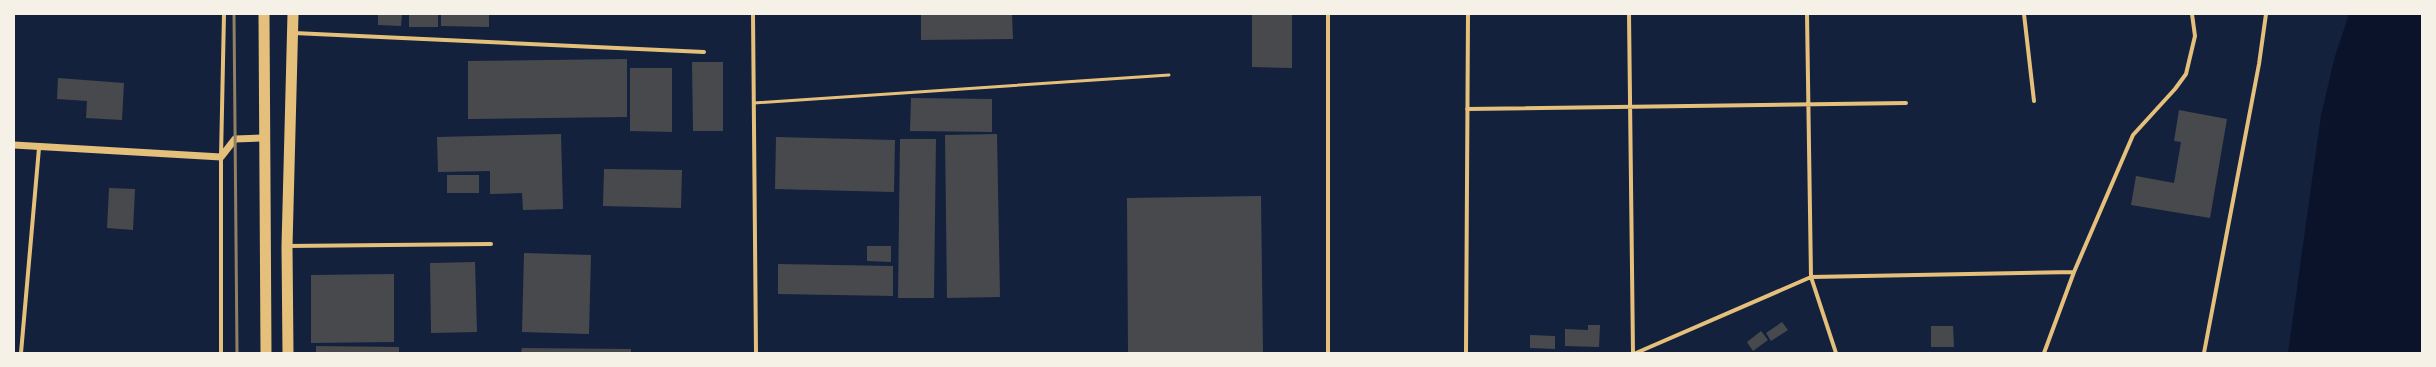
<svg xmlns="http://www.w3.org/2000/svg" width="2436" height="367" font-family="'Roboto Condensed',sans-serif">
	<rect width="100%" height="100%" fill="#14213d"/>
	<path fill="#0b132b" d="M 2349,14 L 2422,14 L 2422,353 L 2288,353 L 2321,115 L 2335,56 Z"/>
	<path fill="#48494c" d="M 378,14 L 402,14 L 401,26 L 378,25 Z
		M 409,14 L 438,14 L 438,27 L 409,27 Z
		M 441,14 L 489,14 L 489,27 L 441,26 Z
		M 921,14 L 1012,14 L 1013,39 L 921,40 Z
		M 1252,14 L 1292,14 L 1292,68 L 1252,67 Z
		M 627,59 L 627,117 L 468,119 L 468,61 Z
		M 692,62 L 723,62 L 723,131 L 693,131 Z
		M 630,68 L 672,68 L 672,132 L 630,131 Z
		M 58,78 L 124,83 L 122,120 L 86,118 L 87,101 L 57,99 Z
		M 911,98 L 992,99 L 992,132 L 910,131 Z
		M 2179,110 L 2227,119 L 2210,218 L 2131,205 L 2136,176 L 2174,183 L 2181,142 L 2174,141 Z
		M 561,134 L 563,209 L 523,210 L 522,193 L 490,194 L 490,171 L 438,172 L 437,137 Z
		M 997,134 L 1000,297 L 947,298 L 945,135 Z
		M 776,137 L 895,140 L 894,192 L 775,189 Z
		M 900,139 L 936,139 L 934,298 L 898,298 Z
		M 604,169 L 682,170 L 681,208 L 603,206 Z
		M 447,175 L 479,175 L 479,193 L 447,193 Z
		M 109,188 L 135,189 L 133,230 L 107,228 Z
		M 1261,196 L 1263,353 L 1128,353 L 1127,198 Z
		M 867,246 L 891,246 L 891,262 L 867,261 Z
		M 524,253 L 591,255 L 589,334 L 522,332 Z
		M 475,262 L 477,332 L 431,333 L 430,263 Z
		M 778,264 L 893,266 L 893,296 L 778,294 Z
		M 394,274 L 394,342 L 311,343 L 311,275 Z
		M 1782,322 L 1788,330 L 1771,341 L 1766,333 Z
		M 1588,325 L 1600,325 L 1599,347 L 1565,346 L 1565,329 L 1588,330 Z
		M 1931,326 L 1953,326 L 1954,347 L 1931,347 Z
		M 1761,331 L 1768,340 L 1753,351 L 1747,342 Z
		M 1530,335 L 1555,336 L 1555,349 L 1530,348 Z
		M 316,346 L 399,347 L 399,353 L 316,353 Z
		M 522,348 L 631,349 L 631,353 L 521,353 Z"/>
	<g fill="none" stroke-linecap="round" stroke-linejoin="round">
		<path stroke="#e5c07b" stroke-width="3" d="M 754,103 L 1169,75"/>
		<path stroke="#e5c07b" stroke-width="4" d="M 753,14 L 756,353
			M 1629,14 L 1633,353
			M 1807,14 L 1811,277 L 2074,272
			M 2024,14 L 2034,101
			M 294,33 L 704,52
			M 1467,109 L 1906,103
			M 287,246 L 491,244
			M 21,353 L 39,148
			M 221,353 L 221,157 L 224,14
			M 1328,353 L 1328,14
			M 1466,353 L 1468,14
			M 1636,353 L 1811,277 L 1836,353
			M 2044,353 L 2074,272 L 2133,135 L 2175,89 L 2186,74 L 2195,36 L 2192,14
			M 2204,353 L 2259,64 L 2266,14"/>
		<path stroke="#e5c07b" stroke-width="7" d="M 14,145 L 221,157 L 235,139 L 264,138"/>
		<path stroke="#e5c07b" stroke-width="11" d="M 264,14 L 266,353
			M 288,353 L 287,246 L 293,14"/>
		<path stroke="#918062" stroke-width="3" d="M 234,14 L 237,353"/>
	</g>
	<rect width="2436" height="367" fill="none" stroke="#f6f1e7" stroke-width="30"/>
</svg>
